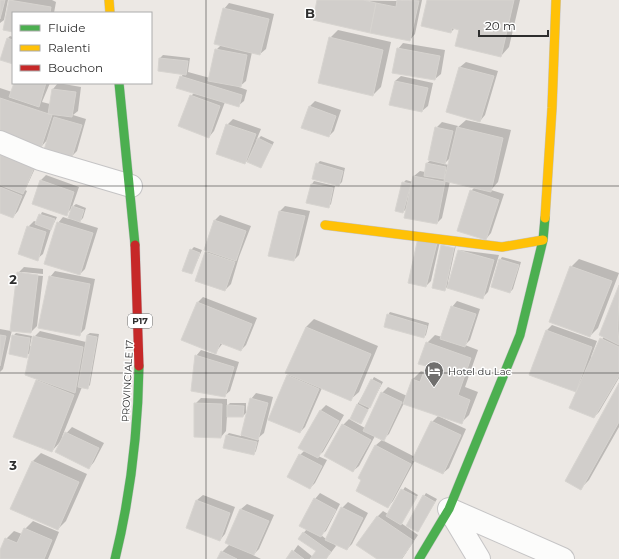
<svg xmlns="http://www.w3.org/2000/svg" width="619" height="559" font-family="Montserrat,sans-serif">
	<rect width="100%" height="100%" fill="#ece8e4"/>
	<path fill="#0003" fill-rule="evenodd" d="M 0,0 L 8,0 L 4,20 L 0,23 Z
		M 9,0 L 52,0 L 56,2 L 54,13 L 13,13 L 13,31 Z
		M 318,0 L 398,1 L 422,0 L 415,34 L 410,40 Z
		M 428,0 L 520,0 L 509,47 L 501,56 L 460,29 L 455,28 L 451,32 Z
		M 229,3 L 274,14 L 266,49 L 260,54 L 252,52 L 246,81 L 239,87 L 247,90 L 244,101 L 238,106 L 225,102 L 214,131 L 209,137 L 191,96 L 194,93 L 181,77 L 184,73 L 159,70 L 160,58 L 163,55 L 190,58 L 188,72 L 210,78 L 216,50 L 221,45 L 224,9 Z
		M 338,30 L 391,42 L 381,87 L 373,95 L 330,38 Z
		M 10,36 L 13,37 L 13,63 L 8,38 Z
		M 403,43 L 445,50 L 441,74 L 435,79 L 393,72 L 398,49 Z
		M 466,62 L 498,71 L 485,115 L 480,121 L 447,112 L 460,67 Z
		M 401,76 L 433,83 L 428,106 L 422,111 L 395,81 Z
		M 15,83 L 50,83 L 42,102 L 50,104 L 53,89 L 58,83 L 81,87 L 78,111 L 73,115 L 86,119 L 77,151 L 72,156 L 48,139 L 41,147 L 0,134 L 0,88 L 12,92 Z
		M 315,101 L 341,110 L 334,131 L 329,136 L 309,107 Z
		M 233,119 L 261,129 L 256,141 L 261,136 L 274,142 L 261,167 L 247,161 L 245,163 L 227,125 Z
		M 466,120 L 511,130 L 498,182 L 491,190 L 504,194 L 491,233 L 486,239 L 471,191 L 475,187 L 450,181 L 442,218 L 437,223 L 408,207 L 403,212 L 403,183 L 406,180 L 413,182 L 414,176 L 420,171 L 425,172 L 427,163 L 431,160 L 436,128 L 442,122 L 458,126 L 457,128 ZM 451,157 L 449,165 L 444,164 Z
		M 0,147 L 38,162 L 25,190 L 27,191 L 18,211 L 13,217 L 0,212 Z
		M 320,161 L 345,168 L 342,182 L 339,185 L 317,164 Z
		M 46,175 L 79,187 L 72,207 L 76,204 L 86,208 L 83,218 L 79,222 L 98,228 L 85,269 L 80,274 L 58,223 L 63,217 L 69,219 L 72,208 L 66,214 L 40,181 Z
		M 314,181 L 335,186 L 331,204 L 328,207 L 307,202 L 312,184 Z
		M 285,206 L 310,211 L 299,255 L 294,260 L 270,255 L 280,211 Z
		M 42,212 L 57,217 L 51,229 L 43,254 L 37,259 L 28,227 L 34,221 L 37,222 Z
		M 220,215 L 251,226 L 239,257 L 231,284 L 225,290 L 206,253 L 209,250 L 215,220 Z
		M 441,237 L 431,281 L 426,286 L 419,239 Z
		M 456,245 L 448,282 L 450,283 L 459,250 L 499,255 L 488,292 L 482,298 L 447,287 L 445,290 L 433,288 Z
		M 194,247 L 202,250 L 192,273 L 191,250 Z
		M 502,257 L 521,262 L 513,289 L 510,292 L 500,260 Z
		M 579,259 L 619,273 L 598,328 L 590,336 L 571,267 Z
		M 24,267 L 43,269 L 43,274 L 22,272 L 22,274 L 43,276 L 37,326 L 31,332 L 12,330 L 3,369 L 0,372 L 0,329 L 11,331 L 18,273 Z
		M 55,271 L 95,279 L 85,329 L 79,335 L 50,277 Z
		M 619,288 L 619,378 L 599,412 L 594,417 L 580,386 L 575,391 L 547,330 L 552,325 L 597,341 L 591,357 L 593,357 L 604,336 L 601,334 Z
		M 203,297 L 257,318 L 246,345 L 241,350 L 223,343 L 215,353 L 198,302 Z
		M 457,301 L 480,309 L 470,340 L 465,345 L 478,350 L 465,387 L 478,392 L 469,415 L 461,423 L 404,403 L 389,434 L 382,440 L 415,457 L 432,422 L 438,416 L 466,429 L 449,468 L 443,473 L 415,460 L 393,501 L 388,507 L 359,478 L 376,445 L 383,439 L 375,436 L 359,466 L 353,471 L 326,456 L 343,425 L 349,419 L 365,428 L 382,393 L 388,387 L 407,396 L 413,379 L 421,371 L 424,372 L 427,365 L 427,343 L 435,335 L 442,337 L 452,307 Z
		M 390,312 L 429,323 L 426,335 L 424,337 L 388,315 Z
		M 314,319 L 378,346 L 359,392 L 350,400 L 322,388 L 305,427 L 300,432 L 288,376 L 306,327 Z
		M 40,331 L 86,342 L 87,335 L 90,333 L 99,334 L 90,385 L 87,388 L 82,387 L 62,437 L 63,437 L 72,427 L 104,443 L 94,462 L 89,468 L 61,441 L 52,451 L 36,380 L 38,379 L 31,352 L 26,356 L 13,336 L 16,333 L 32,336 L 30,346 L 32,347 L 34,337 Z
		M 201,350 L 239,362 L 230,391 L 224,396 L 196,356 Z
		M 374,377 L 383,382 L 361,423 L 357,405 Z
		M 619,385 L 619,427 L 589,480 L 581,488 Z
		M 256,393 L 273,397 L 264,433 L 257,439 L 259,440 L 256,451 L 254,454 L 226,436 L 229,433 L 241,436 L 251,399 Z
		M 201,398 L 227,399 L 227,406 L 230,403 L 246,403 L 246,413 L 243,416 L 227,416 L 226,431 L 221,437 L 195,404 Z
		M 326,405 L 344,415 L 323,452 L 318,456 L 327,460 L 315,483 L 310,488 L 300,455 L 305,450 L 320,411 Z
		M 41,453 L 87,474 L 66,521 L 58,529 L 33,461 Z
		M 405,487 L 418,495 L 401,523 L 418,535 L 402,559 L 379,559 L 358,545 L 378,516 L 383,511 L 388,514 Z
		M 320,493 L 340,504 L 326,531 L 321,535 L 326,539 L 342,508 L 348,502 L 368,513 L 352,544 L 347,549 L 333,542 L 336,546 L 326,559 L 288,559 L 298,545 L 313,557 L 317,551 L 299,538 L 307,529 L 315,499 Z
		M 426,493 L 437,499 L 418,531 L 424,496 Z
		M 203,495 L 235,507 L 225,534 L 220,540 L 187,527 L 197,500 Z
		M 247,504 L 274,515 L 259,549 L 253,555 L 261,559 L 218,559 L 222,552 L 230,544 L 226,543 L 241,509 Z
		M 33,521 L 59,532 L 48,559 L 0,559 L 0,552 L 6,539 L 14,531 L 22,534 L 25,529 Z"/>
	<path fill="#d1cecb" stroke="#d7d4d0" d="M 0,0 L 5,0 L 0,19 Z
		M 9,0 L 51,7 L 50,13 L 13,13 L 13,32 L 3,30 Z
		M 317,0 L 363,0 L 376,3 L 370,33 L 313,20 Z
		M 397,0 L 419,1 L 410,41 L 370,33 L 376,3 L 396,7 Z
		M 427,0 L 514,0 L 501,57 L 455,46 L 459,30 L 452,28 L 451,33 L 421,26 Z
		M 223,8 L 269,19 L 260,55 L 214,44 Z
		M 329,37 L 383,50 L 373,96 L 318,83 Z
		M 7,38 L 13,40 L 13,64 L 0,60 Z
		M 397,48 L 440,56 L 435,80 L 392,73 Z
		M 215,49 L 247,55 L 241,87 L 208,81 Z
		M 159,58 L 188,61 L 186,75 L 158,71 Z
		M 459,67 L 494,76 L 480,122 L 446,112 Z
		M 180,76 L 242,95 L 239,107 L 176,88 Z
		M 395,81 L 428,88 L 422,112 L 389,105 Z
		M 14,83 L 46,83 L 39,107 L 9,97 Z
		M 52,89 L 76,92 L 72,117 L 48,114 Z
		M 190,95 L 220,106 L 209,138 L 178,126 Z
		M 0,98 L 52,115 L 41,148 L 0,135 Z
		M 309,106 L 336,116 L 329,137 L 301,128 Z
		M 54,117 L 82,125 L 72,157 L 44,150 Z
		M 226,124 L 256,134 L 245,164 L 216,154 Z
		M 435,127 L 453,131 L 445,164 L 428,160 Z
		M 457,127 L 503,138 L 491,192 L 444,181 Z
		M 258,138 L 272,145 L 261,168 L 247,162 Z
		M 0,154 L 34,168 L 23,194 L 0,185 Z
		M 316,163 L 343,171 L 339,186 L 312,179 Z
		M 426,163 L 446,167 L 444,179 L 424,176 Z
		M 413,176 L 445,182 L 437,224 L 404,218 Z
		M 40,180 L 74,192 L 67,216 L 32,204 Z
		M 402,182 L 411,184 L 403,213 L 395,211 Z
		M 311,184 L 333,188 L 329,208 L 306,203 Z
		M 0,187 L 22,196 L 13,218 L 0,213 Z
		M 470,190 L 499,200 L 486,240 L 457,231 Z
		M 72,206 L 84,210 L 80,222 L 68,218 Z
		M 279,211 L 305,216 L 294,261 L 268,256 Z
		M 39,214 L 55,219 L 51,230 L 35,224 Z
		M 214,220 L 246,231 L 236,261 L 204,250 Z
		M 57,222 L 93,233 L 80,275 L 44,264 Z
		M 27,226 L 46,232 L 38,261 L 18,254 Z
		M 418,238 L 437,243 L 426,287 L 408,283 Z
		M 441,245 L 454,248 L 445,291 L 432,288 Z
		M 190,249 L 200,253 L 192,274 L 182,271 Z
		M 458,250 L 494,260 L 483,299 L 447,288 Z
		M 205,252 L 235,262 L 225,291 L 195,281 Z
		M 499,259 L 519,265 L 510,293 L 491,287 Z
		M 570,266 L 612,281 L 590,337 L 549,322 Z
		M 17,272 L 38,275 L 31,333 L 10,331 Z
		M 49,276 L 90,284 L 80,336 L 38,328 Z
		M 619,285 L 618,329 L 619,345 L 599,335 Z
		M 197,302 L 252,324 L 241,351 L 220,343 L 216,354 L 181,340 Z
		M 451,306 L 476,314 L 465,347 L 440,339 Z
		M 387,314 L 427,326 L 424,338 L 384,327 Z
		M 306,327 L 371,354 L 351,401 L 285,373 Z
		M 546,330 L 592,347 L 576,392 L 529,375 Z
		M 0,335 L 6,336 L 0,366 Z
		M 12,335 L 30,338 L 27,358 L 9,354 Z
		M 87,335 L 97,337 L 88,389 L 78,387 Z
		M 33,336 L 83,347 L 75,393 L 25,375 Z
		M 600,338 L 619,347 L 619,376 L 594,418 L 569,408 Z
		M 426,342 L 471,358 L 458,395 L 470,400 L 462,424 L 403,404 L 412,379 L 420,382 L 426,366 L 418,364 Z
		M 195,355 L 234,367 L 225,397 L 191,391 Z
		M 287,375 L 319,389 L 300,433 L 268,420 Z
		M 371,379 L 381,384 L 370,408 L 359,403 Z
		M 36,380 L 74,395 L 52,452 L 13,437 Z
		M 619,383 L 619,422 L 581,490 L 565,481 Z
		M 381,392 L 402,402 L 384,441 L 363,431 Z
		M 250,398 L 268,403 L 258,440 L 241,435 Z
		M 194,403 L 222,404 L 221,438 L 194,437 Z
		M 357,404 L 368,410 L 361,424 L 350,419 Z
		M 227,405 L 244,406 L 243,417 L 227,417 Z
		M 320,410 L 339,421 L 318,458 L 298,448 Z
		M 431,421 L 461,435 L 443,474 L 412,460 Z
		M 342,424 L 371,440 L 353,472 L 324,456 Z
		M 65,432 L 99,448 L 89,469 L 55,452 Z
		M 226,435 L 257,442 L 254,455 L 223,448 Z
		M 375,445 L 411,464 L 388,508 L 356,491 L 361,480 L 358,478 Z
		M 299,454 L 322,466 L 310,489 L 287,477 Z
		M 32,461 L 79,482 L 58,530 L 10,509 Z
		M 401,489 L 417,497 L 401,525 L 386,516 Z
		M 423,495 L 435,502 L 418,532 L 406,526 Z
		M 314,498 L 336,510 L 321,537 L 299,526 Z
		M 196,500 L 230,513 L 220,541 L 186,528 Z
		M 341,507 L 363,518 L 347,550 L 325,540 Z
		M 240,509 L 269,521 L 254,555 L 225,543 Z
		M 377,516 L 414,541 L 401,559 L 377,559 L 356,545 Z
		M 24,528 L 52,540 L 44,559 L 0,559 L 0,550 L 5,538 L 17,543 Z
		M 303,532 L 331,552 L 326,559 L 310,559 L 316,551 L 298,539 Z
		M 292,550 L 304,559 L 286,559 Z
		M 221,551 L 237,559 L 217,559 Z"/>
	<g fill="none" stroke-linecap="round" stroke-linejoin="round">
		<g stroke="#c5c4c5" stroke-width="24">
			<path id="street" d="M 0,142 L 40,159 L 131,186
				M 479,559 L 449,509 L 563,559"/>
		</g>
		<g stroke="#c5c4c5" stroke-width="10">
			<path id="fast" d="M 119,83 L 135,245
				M 115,559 C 131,494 138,432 139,366
				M 419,559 L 449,509 L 520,335 L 543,240 L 545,218"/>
		</g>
		<g stroke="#c5c4c5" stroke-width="10">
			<path id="slow" d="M 109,0 L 110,13
				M 545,218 L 552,108 L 556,0
				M 325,225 L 502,247 L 543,240"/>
		</g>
		<g stroke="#c5c4c5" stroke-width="10">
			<path id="jam" d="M 135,245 L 139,366"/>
		</g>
		<use href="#street" stroke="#fcfcfb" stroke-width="22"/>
		<use href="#fast" stroke="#4caf50" stroke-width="9"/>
		<use href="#slow" stroke="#ffc107" stroke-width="9"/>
		<use href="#jam" stroke="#c62828" stroke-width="9"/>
	</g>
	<path fill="none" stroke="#2e2e2e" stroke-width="1" stroke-opacity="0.55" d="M 206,0 L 206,559M 413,0 L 413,559M 0,186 L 619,186M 0,373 L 619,373"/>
	<defs>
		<g id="hotel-pin" transform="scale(1)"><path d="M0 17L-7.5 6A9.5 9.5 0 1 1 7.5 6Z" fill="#706f6e" stroke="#fff"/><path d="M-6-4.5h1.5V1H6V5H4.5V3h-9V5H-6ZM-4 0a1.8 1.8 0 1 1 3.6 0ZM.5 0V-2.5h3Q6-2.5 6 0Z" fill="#fff"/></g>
	</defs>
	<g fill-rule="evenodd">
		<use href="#hotel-pin" x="434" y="371"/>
	</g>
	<g text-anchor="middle" stroke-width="3" stroke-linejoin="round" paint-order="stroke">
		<rect fill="#fff" stroke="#6d6d6d" stroke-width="1" x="128" y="314" width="24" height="14" rx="3"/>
		<g font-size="9" font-weight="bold" fill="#2e2e2e">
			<text x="140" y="324">P17</text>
		</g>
		<g font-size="10" fill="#2e2e2e" stroke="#fff" text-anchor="start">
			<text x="448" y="375">Hotel du Lac</text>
		</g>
		<g font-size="10" fill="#2e2e2e" stroke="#fff">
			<text transform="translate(127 381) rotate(-87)" y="4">PROVINCIALE 17</text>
		</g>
	</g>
	<g font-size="13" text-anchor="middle" font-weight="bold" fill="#2e2e2e" stroke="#fff" stroke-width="3" stroke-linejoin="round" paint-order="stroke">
		<text x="310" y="18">B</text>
		<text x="13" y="284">2</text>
		<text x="13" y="470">3</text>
	</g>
	<rect x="12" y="12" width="140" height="72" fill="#ffffff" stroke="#ababab"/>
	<rect x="20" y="25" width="20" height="6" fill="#4caf50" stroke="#ababab"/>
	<text x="48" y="32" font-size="12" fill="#2e2e2e">Fluide</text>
	<rect x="20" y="45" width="20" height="6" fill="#ffc107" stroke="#ababab"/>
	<text x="48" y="52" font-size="12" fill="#2e2e2e">Ralenti</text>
	<rect x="20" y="65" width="20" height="6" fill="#c62828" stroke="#ababab"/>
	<text x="48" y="72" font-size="12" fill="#2e2e2e">Bouchon</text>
	<path d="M479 30v6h69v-6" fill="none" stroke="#2e2e2e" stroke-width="2"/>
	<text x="485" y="30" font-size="12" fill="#2e2e2e" stroke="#ffffff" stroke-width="3" paint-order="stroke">20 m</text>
</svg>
